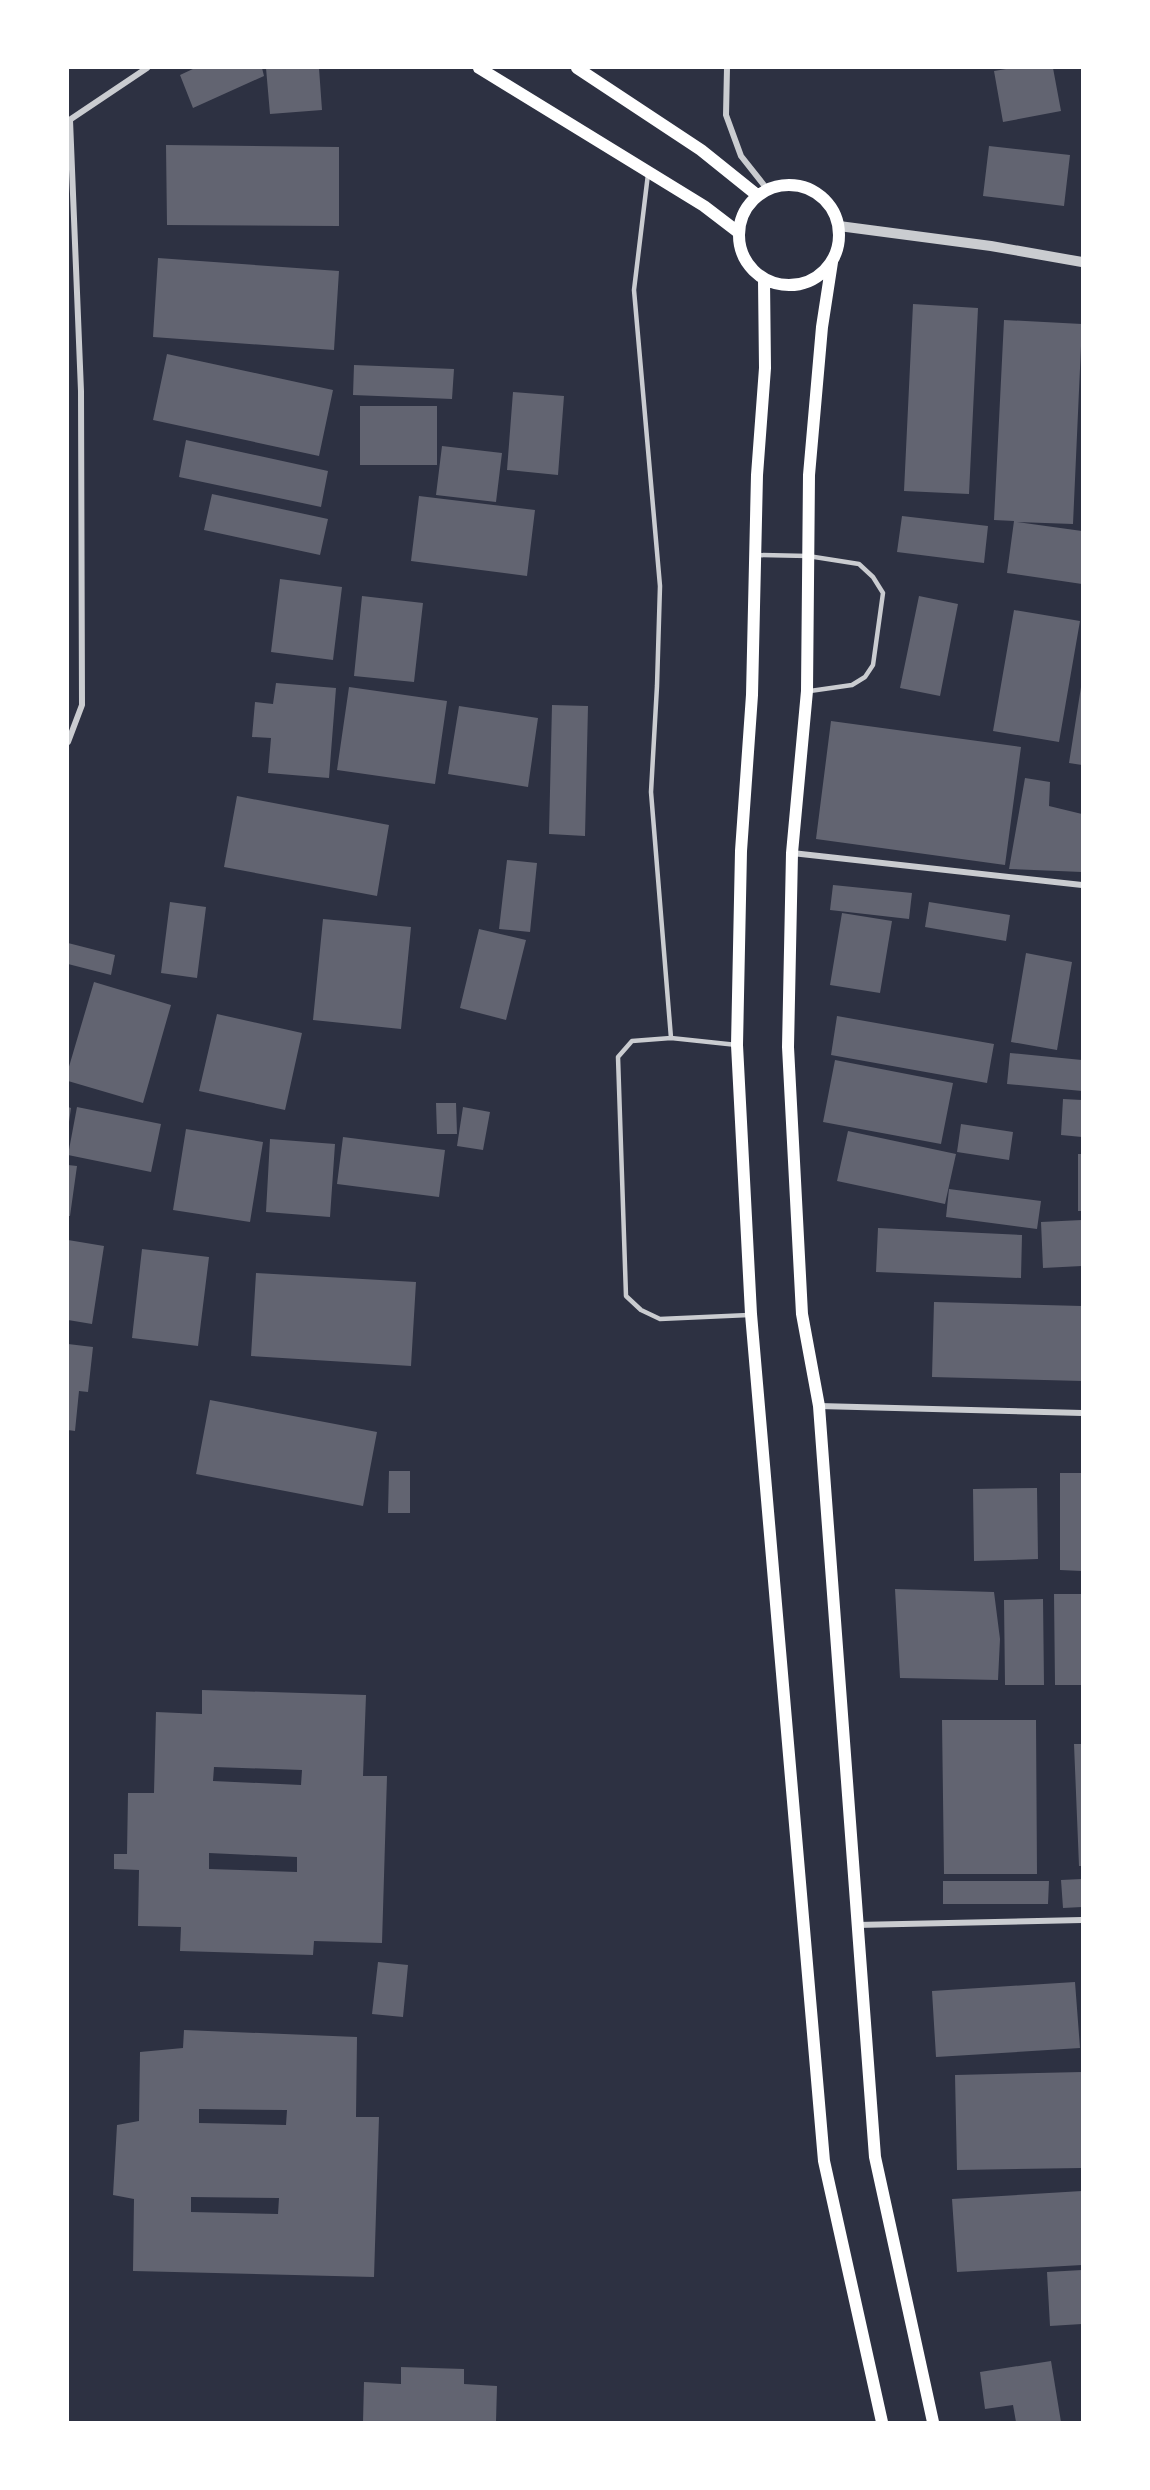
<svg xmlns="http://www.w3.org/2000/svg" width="1150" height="2490" font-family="'Noto Sans',sans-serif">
	<rect width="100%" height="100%" fill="#2d3142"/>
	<path fill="#626471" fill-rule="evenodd" d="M 195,68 L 262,68 L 264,76 L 193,108 L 180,75 Z
		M 266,68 L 319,68 L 322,110 L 270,114 Z
		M 1012,68 L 1053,68 L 1061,111 L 1003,122 L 994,71 Z
		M 166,145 L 339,147 L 339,226 L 167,225 Z
		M 989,146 L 1070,155 L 1064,206 L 983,196 Z
		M 158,258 L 339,271 L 334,350 L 153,337 Z
		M 913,304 L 978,308 L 969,494 L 904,491 Z
		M 1004,320 L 1082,324 L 1073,524 L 1017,522 L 1082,531 L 1082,584 L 1007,573 L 1014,521 L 994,520 Z
		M 167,354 L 333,390 L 319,456 L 153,420 Z
		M 354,365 L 454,369 L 452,399 L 353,395 Z
		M 513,392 L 564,396 L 558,475 L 507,470 Z
		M 360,406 L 437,406 L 437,465 L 360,465 Z
		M 186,440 L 328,471 L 321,507 L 179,477 Z
		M 442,446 L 502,453 L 496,502 L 436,495 Z
		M 212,494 L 328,519 L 320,555 L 204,530 Z
		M 419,496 L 535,510 L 527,576 L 411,561 Z
		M 902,516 L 988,526 L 984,563 L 897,552 Z
		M 280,579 L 342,587 L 333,660 L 271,652 Z
		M 362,596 L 423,603 L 414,682 L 354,676 Z
		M 919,596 L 958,604 L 940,696 L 900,688 Z
		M 1014,610 L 1080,621 L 1059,742 L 993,731 Z
		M 276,683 L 336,688 L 329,778 L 268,773 L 271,738 L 252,737 L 255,702 L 273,704 Z
		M 349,687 L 447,701 L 435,784 L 337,770 Z
		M 1081,687 L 1082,687 L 1082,765 L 1069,763 Z
		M 552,705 L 588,706 L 585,836 L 549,834 Z
		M 459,706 L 538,718 L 528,787 L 448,774 Z
		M 831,721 L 1021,747 L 1005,865 L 816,839 Z
		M 1025,778 L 1050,782 L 1049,806 L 1082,814 L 1082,872 L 1009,869 Z
		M 237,796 L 389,825 L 377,896 L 224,867 Z
		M 507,860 L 537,863 L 530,932 L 499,929 Z
		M 833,885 L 912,893 L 909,919 L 830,910 Z
		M 170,902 L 206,907 L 197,978 L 161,973 Z
		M 929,902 L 1010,915 L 1006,941 L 925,927 Z
		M 842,913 L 892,921 L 880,993 L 830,985 Z
		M 323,919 L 411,927 L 401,1029 L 313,1020 Z
		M 479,929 L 526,940 L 506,1020 L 460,1008 Z
		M 68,943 L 115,955 L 111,975 L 68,964 Z
		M 1026,953 L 1072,962 L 1057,1050 L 1011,1042 Z
		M 94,982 L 171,1005 L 143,1103 L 68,1081 L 68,1070 Z
		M 217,1014 L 302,1033 L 285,1110 L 199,1091 Z
		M 837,1016 L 994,1044 L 987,1083 L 831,1055 Z
		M 1010,1053 L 1082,1060 L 1082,1091 L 1007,1084 Z
		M 835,1060 L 953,1083 L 941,1144 L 823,1122 Z
		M 1063,1099 L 1082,1100 L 1082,1137 L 1061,1135 Z
		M 436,1103 L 456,1103 L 457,1134 L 437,1134 Z
		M 68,1107 L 71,1108 L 69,1122 L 68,1122 Z
		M 77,1107 L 161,1124 L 151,1172 L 68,1155 Z
		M 463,1107 L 490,1112 L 483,1150 L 457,1146 Z
		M 961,1124 L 1013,1132 L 1009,1160 L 957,1152 Z
		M 186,1129 L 263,1142 L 250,1222 L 173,1210 Z
		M 848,1131 L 956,1154 L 945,1204 L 837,1181 Z
		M 343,1137 L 445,1150 L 439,1197 L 337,1184 Z
		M 270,1139 L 335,1144 L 330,1217 L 266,1212 Z
		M 1078,1154 L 1082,1154 L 1082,1211 L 1078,1211 Z
		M 68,1165 L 77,1166 L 70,1216 L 68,1216 Z
		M 949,1189 L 1041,1201 L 1037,1229 L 946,1217 Z
		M 1082,1220 L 1082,1266 L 1043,1268 L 1041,1222 Z
		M 878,1228 L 1022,1235 L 1021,1278 L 876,1272 Z
		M 68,1240 L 104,1246 L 92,1324 L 68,1320 Z
		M 142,1249 L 209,1257 L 198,1346 L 132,1338 Z
		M 256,1273 L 416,1282 L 411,1366 L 251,1356 Z
		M 934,1302 L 1082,1306 L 1082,1381 L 932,1377 Z
		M 68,1344 L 93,1347 L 88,1392 L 79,1391 L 75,1431 L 68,1430 Z
		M 210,1400 L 377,1432 L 363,1506 L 196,1474 Z
		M 389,1471 L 410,1471 L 410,1513 L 388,1513 Z
		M 1060,1473 L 1082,1473 L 1082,1571 L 1060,1570 Z
		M 1037,1488 L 1038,1559 L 974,1561 L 973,1489 Z
		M 895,1589 L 994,1592 L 1000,1639 L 998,1680 L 900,1678 Z
		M 1054,1594 L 1082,1594 L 1082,1685 L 1055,1685 Z
		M 1043,1599 L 1044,1685 L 1005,1685 L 1004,1600 Z
		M 202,1690 L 366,1695 L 363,1776 L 387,1776 L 382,1943 L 314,1941 L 313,1955 L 180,1951 L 181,1927 L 138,1926 L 139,1870 L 114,1869 L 114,1854 L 127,1854 L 128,1793 L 154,1793 L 156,1712 L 202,1714 ZM 214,1767 L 302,1770 L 301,1785 L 213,1781 ZM 209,1853 L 297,1857 L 297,1872 L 209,1869 Z
		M 942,1720 L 1036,1720 L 1037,1874 L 944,1874 Z
		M 1074,1744 L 1082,1744 L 1082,1866 L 1079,1866 Z
		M 1082,1879 L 1082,1907 L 1063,1908 L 1061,1880 Z
		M 943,1881 L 1049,1881 L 1048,1904 L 943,1904 Z
		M 378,1962 L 408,1965 L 403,2017 L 372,2014 Z
		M 1075,1982 L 1080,2048 L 936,2057 L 932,1991 Z
		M 184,2030 L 357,2037 L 356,2117 L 379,2117 L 374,2277 L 133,2271 L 134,2199 L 113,2195 L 117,2125 L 139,2121 L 140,2052 L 183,2048 ZM 199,2109 L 287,2110 L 286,2125 L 199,2123 ZM 191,2197 L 279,2198 L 278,2214 L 191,2212 Z
		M 1082,2072 L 1082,2168 L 957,2170 L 955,2075 Z
		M 1082,2191 L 1082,2265 L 957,2272 L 952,2199 Z
		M 1082,2270 L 1082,2324 L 1050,2326 L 1047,2272 Z
		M 1051,2361 L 1061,2422 L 1016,2422 L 1013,2405 L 985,2409 L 980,2372 Z
		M 401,2367 L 464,2369 L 464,2384 L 497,2386 L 496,2422 L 363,2422 L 364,2382 L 401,2384 Z"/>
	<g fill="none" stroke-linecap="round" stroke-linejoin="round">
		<path stroke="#caccd0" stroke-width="4.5" d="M 648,174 L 634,290 L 660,586 L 657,686 L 651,792 L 671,1038 L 737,1045
			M 757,555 L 808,556 L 859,564 L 873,577 L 883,593 L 873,665 L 865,677 L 852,685 L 810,691
			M 671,1038 L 632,1041 L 618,1057 L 626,1296 L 641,1310 L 660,1319 L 749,1315"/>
		<path stroke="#caccd0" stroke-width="6" d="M 727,68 L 726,115 L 741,156 L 767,189
			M 68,121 L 147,68
			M 68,742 L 82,705 L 81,391 L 70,120
			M 792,853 L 1082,885
			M 819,1406 L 1082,1413
			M 856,1925 L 1082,1920"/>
		<path stroke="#caccd0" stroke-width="10" d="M 839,226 L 991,246 L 1082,262"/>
		<path stroke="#fff" stroke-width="12" d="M 479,68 L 704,206 L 738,232
			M 577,68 L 701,150 L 757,195
			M739 235a50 50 0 1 1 100 0a50 50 0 1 1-100 0Z
			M 832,262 L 822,327 L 809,475 L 807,691 L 792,853 L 788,1047 L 802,1314 L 819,1406 L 875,2157 L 933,2422
			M 764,280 L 765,368 L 757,475 L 752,695 L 741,851 L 737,1045 L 751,1314 L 824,2161 L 882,2422"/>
	</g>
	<rect width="1150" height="2490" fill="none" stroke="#ffffff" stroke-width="138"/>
</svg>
